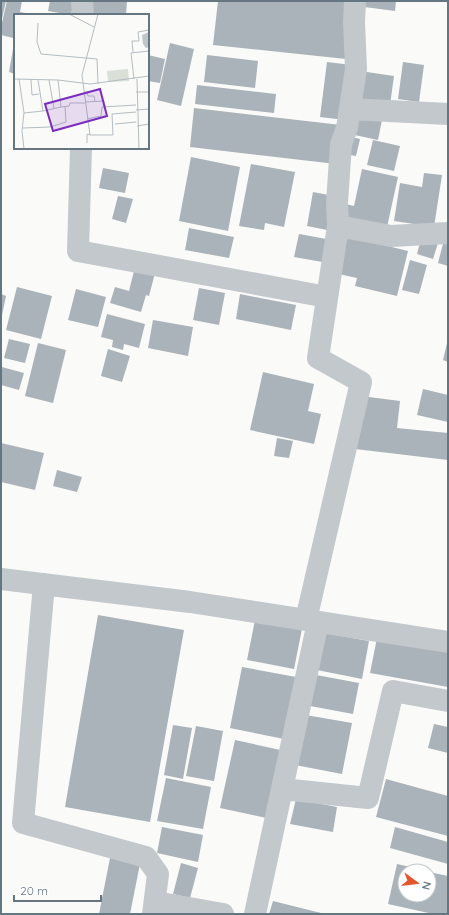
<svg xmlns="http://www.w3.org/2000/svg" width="449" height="915" font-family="Quicksand,sans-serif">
	<rect width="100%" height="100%" fill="#fafaf8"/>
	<path fill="#aab3b9" d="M 1,1 L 6,1 L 2,19 L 1,19 Z
		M 7,1 L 22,1 L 20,12 L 31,14 L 15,15 L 15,31 L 13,38 L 1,35 L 1,27 Z
		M 50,1 L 74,1 L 71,15 L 48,11 Z
		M 85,1 L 127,1 L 126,15 L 84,14 Z
		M 218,1 L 352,1 L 346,59 L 213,45 Z
		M 358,1 L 396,1 L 395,11 L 357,6 Z
		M 14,43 L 15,43 L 15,74 L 9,72 Z
		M 170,43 L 194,49 L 181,106 L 157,100 Z
		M 148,55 L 165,59 L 160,83 L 148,81 Z
		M 207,55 L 258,61 L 255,88 L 204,82 Z
		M 327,62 L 352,65 L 345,120 L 320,117 Z
		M 403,62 L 424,65 L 419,102 L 398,99 Z
		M 360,71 L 394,76 L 390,105 L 356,101 Z
		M 197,85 L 276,94 L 274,113 L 195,104 Z
		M 194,108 L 341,125 L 336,164 L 190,147 Z
		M 354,115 L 382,120 L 378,140 L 350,134 Z
		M 347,136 L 360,139 L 356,156 L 343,154 Z
		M 373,140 L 400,146 L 394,171 L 367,165 Z
		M 191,157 L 240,167 L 228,231 L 179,221 Z
		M 251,164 L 295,172 L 284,227 L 265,223 L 264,230 L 239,226 Z
		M 103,168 L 129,173 L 125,193 L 99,188 Z
		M 362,169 L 398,177 L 387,227 L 338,216 L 341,203 L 354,206 Z
		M 424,173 L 442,175 L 434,227 L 394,221 L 400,183 L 422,187 Z
		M 313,192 L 334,196 L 327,230 L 307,226 Z
		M 118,196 L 133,199 L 126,223 L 112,219 Z
		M 189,228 L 234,237 L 229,258 L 185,250 Z
		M 299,234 L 332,240 L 328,263 L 294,257 Z
		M 343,235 L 408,251 L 397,296 L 355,286 L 357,278 L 334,273 Z
		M 421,239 L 438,243 L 433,259 L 417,254 Z
		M 444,240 L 448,241 L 448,266 L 438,263 Z
		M 410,260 L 427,265 L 419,294 L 402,290 Z
		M 135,267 L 155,273 L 149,296 L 146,295 L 141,312 L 110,303 L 115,287 L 129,291 Z
		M 17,287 L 52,296 L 41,339 L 6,330 Z
		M 199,288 L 225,293 L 219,325 L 193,320 Z
		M 76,289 L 106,297 L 98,327 L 68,320 Z
		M 1,294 L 6,296 L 2,315 L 1,315 Z
		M 240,294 L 296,305 L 291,330 L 236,319 Z
		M 107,314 L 145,324 L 139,348 L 124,344 L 123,350 L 112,347 L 113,340 L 101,337 Z
		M 153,320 L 193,327 L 188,356 L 148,348 Z
		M 9,339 L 30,344 L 25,363 L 4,358 Z
		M 38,343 L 66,350 L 53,403 L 25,396 Z
		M 447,343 L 448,343 L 448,362 L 443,360 Z
		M 108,349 L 130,356 L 122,382 L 101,376 Z
		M 2,367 L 24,373 L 19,390 L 1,385 Z
		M 263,372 L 314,384 L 308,411 L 321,414 L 314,444 L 250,430 Z
		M 423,389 L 448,395 L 448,422 L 417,415 Z
		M 361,396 L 400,401 L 397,428 L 448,433 L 448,460 L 355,449 Z
		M 277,438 L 293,441 L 289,458 L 274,456 Z
		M 1,443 L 44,453 L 35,490 L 1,482 Z
		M 57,470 L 82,477 L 77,492 L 53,486 Z
		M 98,615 L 184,630 L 150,822 L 65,807 Z
		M 255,620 L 302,629 L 294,669 L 247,660 Z
		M 319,632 L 369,641 L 362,679 L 312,669 Z
		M 378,633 L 448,647 L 448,687 L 370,673 Z
		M 242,667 L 296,677 L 284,739 L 230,728 Z
		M 311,674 L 359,683 L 353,714 L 305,705 Z
		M 300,714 L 352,723 L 342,774 L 290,764 Z
		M 434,724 L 448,727 L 448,753 L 428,748 Z
		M 173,725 L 192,728 L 183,779 L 164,775 Z
		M 196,726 L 223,731 L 214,781 L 186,776 Z
		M 235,740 L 285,751 L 271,819 L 220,808 Z
		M 166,778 L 211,787 L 203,829 L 157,821 Z
		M 386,779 L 448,796 L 448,836 L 376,817 Z
		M 296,799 L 337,807 L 333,832 L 290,824 Z
		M 162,827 L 203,835 L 198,862 L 157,853 Z
		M 395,827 L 448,842 L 448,864 L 390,848 Z
		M 110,858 L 140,864 L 130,914 L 99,914 Z
		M 181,863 L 198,868 L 190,898 L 173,894 Z
		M 397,864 L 424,870 L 405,871 L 405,895 L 429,895 L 429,872 L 448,876 L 448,914 L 433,914 L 388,904 Z
		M 273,901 L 321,913 L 321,914 L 269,914 Z"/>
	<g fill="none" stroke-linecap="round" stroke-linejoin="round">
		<path stroke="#c3c8cc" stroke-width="22" d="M 82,1 L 83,15
			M 350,109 L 448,114
			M 81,148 L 78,251 L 327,297
			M 338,226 L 337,203 L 341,144 L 347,128 L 356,69 L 354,22 L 355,1
			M 1,579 L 190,602 L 448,642
			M 44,584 L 23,823 L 146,857 L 158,874 L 153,914
			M 306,620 L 361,382 L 318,358 L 338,226 L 391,236 L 448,233
			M 282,789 L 368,798 L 393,691 L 448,701
			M 155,902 L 223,914
			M 255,914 L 318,622"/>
	</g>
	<g transform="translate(14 14)">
		<rect width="135" height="135" fill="#fafaf8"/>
		<path d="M 114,55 L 115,67 L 94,68 L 93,57 Z" fill="#dadfd7"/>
		<path d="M 135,18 L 135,33 L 132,34 L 129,30 L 128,21 Z" fill="#bbc7cb"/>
		<path fill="none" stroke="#b5bdc2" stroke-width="1" d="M 55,0 L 80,13M 84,0 L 68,61 L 76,121 L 99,121 L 98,100 L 122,98M 24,9 L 23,28 L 27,40 L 83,45 L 84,70M 119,38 L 118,27 L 125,27 L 124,18 L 135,16M 0,65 L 44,66 L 76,70 L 135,62M 5,65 L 10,99 L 8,117 L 10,135M 120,65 L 117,39 L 135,37M 123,65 L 125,135M 17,66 L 18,81 L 25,80M 35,66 L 40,94M 44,66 L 47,93 L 55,92 L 56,89 L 71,89M 70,78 L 73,78 L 74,82 L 80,82 L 81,87M 122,78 L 135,78M 71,88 L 90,87 L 90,93M 122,96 L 135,95M 29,97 L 47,93M 10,99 L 29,97 L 24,66M 73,105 L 87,102 L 88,93 L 122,91M 101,110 L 122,108M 123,112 L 135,110M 9,114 L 36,113 L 52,108 L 51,93M 73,129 L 73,120 L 76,121M 106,135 L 119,135"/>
		<path fill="#7b2cbf" fill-opacity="0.15" stroke="#7b2cbf" stroke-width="2" d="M 86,75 L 93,102 L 39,117 L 31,90 Z"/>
		<rect width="135" height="135" fill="none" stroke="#657683" stroke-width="2"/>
	</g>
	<rect width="449" height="915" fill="none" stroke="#657683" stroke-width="4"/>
	<g transform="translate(417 883) rotate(105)"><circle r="19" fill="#ffffff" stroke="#c1c8cd"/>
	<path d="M0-3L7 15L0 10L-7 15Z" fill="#e4572e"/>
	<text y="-6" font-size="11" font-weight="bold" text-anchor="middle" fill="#657683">N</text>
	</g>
	<path d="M14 895v6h87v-6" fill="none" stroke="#657683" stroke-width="2"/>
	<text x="20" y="895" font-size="12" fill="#657683" stroke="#ffffff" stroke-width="3" paint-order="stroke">20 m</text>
</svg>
